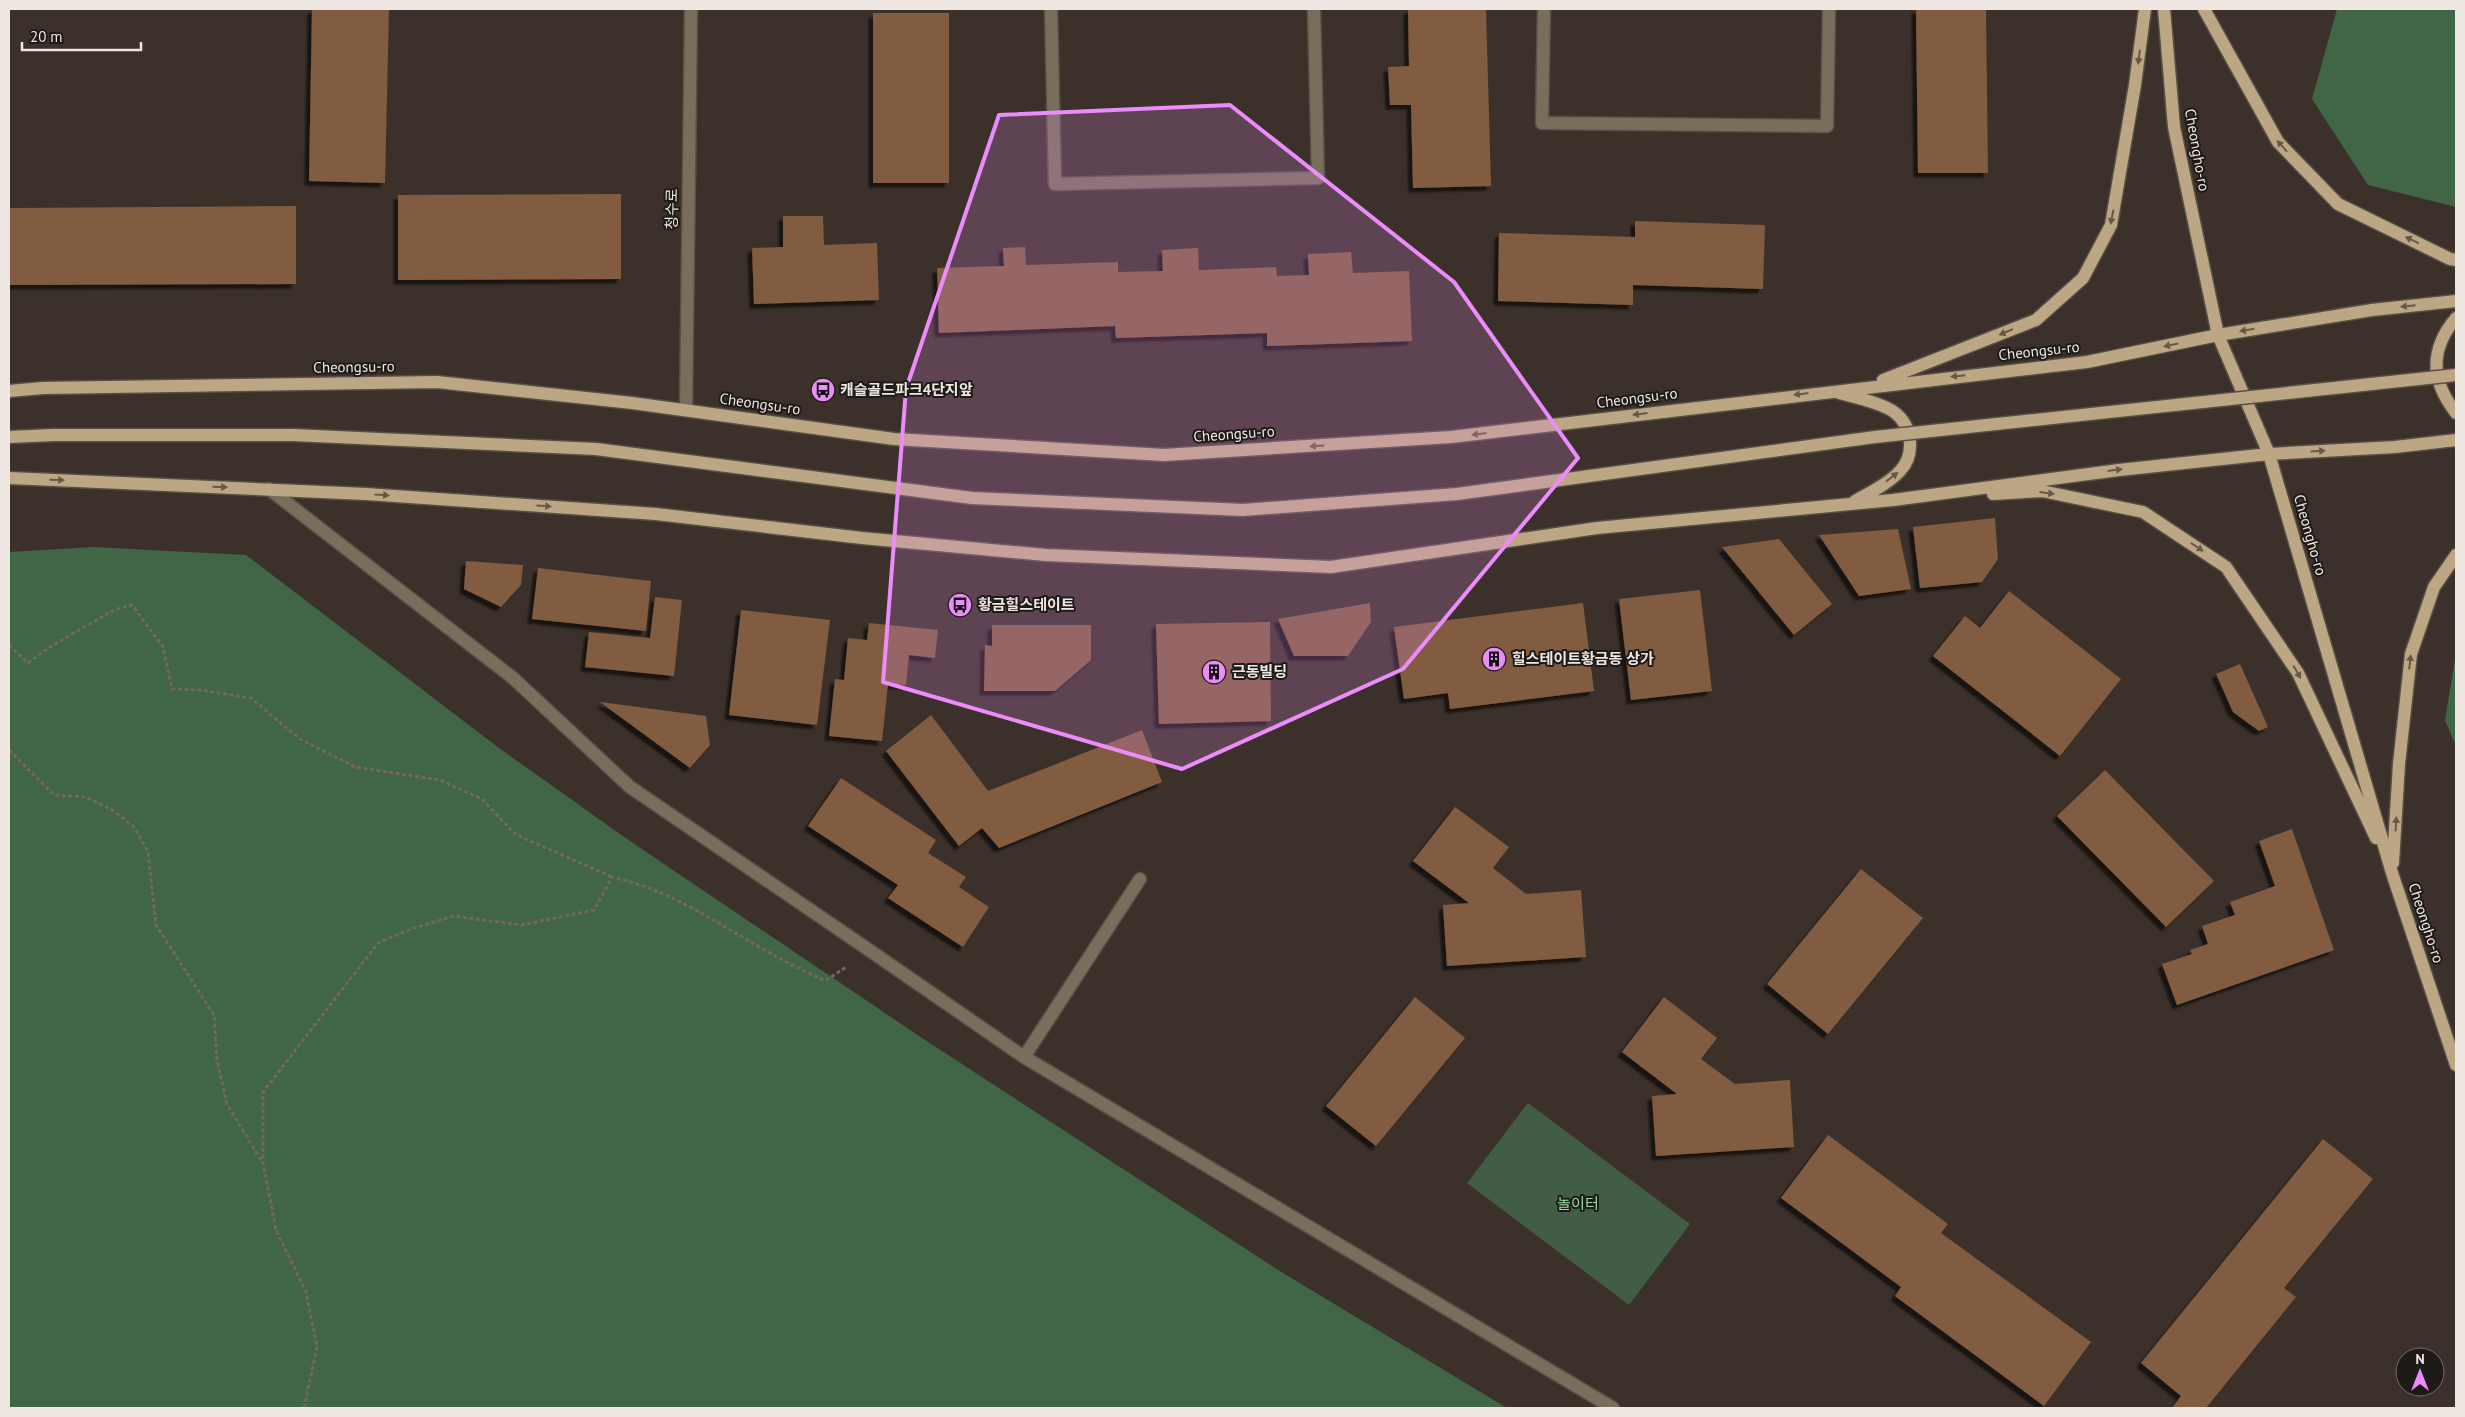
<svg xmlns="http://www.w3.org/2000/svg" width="2465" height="1417" font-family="'PT Sans','Noto Sans KR',sans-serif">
	<defs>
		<filter id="shadow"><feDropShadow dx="-4.5" dy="4.5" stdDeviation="1" flood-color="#0009"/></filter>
	</defs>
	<rect width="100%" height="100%" fill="#3b312a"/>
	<path fill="#415d45" d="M 1528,1103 L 1690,1224 L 1629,1305 L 1467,1183 Z"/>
	<path fill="#406547" d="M 2337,9 L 2456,9 L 2456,207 L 2368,185 L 2312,99 Z
		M 93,547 L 246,555 L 499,748 L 627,839 L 922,1038 L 1278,1270 L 1507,1408 L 9,1408 L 9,552 Z
		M 2456,653 L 2456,746 L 2445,720 Z"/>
	<path fill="#815b3f" filter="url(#shadow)" d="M 312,9 L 389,9 L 385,183 L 309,181 Z
		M 1408,9 L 1486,9 L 1491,186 L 1413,188 L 1411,105 L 1390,105 L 1388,67 L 1409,66 Z
		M 1916,9 L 1986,9 L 1988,173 L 1918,173 Z
		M 873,13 L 949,13 L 949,183 L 873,183 Z
		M 621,194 L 621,279 L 398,280 L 398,195 Z
		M 296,206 L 296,284 L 9,285 L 9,208 Z
		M 783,216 L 823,216 L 824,245 L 877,243 L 879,300 L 754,304 L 752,248 L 783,247 Z
		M 1635,221 L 1765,225 L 1763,289 L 1633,285 L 1633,305 L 1498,301 L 1499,233 L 1635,237 Z
		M 1025,247 L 1026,265 L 1118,262 L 1118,272 L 1163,271 L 1162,250 L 1198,248 L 1199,270 L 1276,267 L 1277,276 L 1309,275 L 1308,254 L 1351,252 L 1353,273 L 1409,271 L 1412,341 L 1267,346 L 1267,333 L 1116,338 L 1115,326 L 939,333 L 937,268 L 1004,266 L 1003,248 Z
		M 1995,518 L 1998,559 L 1982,582 L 1920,588 L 1913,527 Z
		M 1898,529 L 1911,589 L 1859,596 L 1819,535 Z
		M 1779,539 L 1832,604 L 1794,635 L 1722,547 Z
		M 466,561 L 523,565 L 521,585 L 501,607 L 464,589 Z
		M 538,568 L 651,581 L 646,631 L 532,619 Z
		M 1700,590 L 1712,691 L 1631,700 L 1619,599 Z
		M 2009,591 L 2121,679 L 2060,756 L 1933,656 L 1965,616 L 1980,628 Z
		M 655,597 L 682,600 L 674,676 L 585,667 L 589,632 L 650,638 Z
		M 1370,603 L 1371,622 L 1348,656 L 1294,656 L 1278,619 Z
		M 1583,603 L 1594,691 L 1450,709 L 1448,693 L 1404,699 L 1394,627 Z
		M 741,610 L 830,620 L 817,725 L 729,715 Z
		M 1270,622 L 1271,721 L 1159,724 L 1156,624 Z
		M 869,623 L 938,630 L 935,658 L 909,655 L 906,685 L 888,684 L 882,741 L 829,736 L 835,679 L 844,680 L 848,638 L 867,640 Z
		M 992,625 L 1091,625 L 1091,660 L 1055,691 L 984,691 L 985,645 L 992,646 Z
		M 2240,664 L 2268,727 L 2259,731 L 2233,712 L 2216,674 Z
		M 600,702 L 706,716 L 710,745 L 690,768 Z
		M 931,715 L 988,791 L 1142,730 L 1162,782 L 999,848 L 982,828 L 959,846 L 886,751 Z
		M 2105,770 L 2214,881 L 2166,927 L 2057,816 Z
		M 841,778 L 936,840 L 928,853 L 966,877 L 959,887 L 989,907 L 963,947 L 888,898 L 898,885 L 808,826 Z
		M 1455,807 L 1509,847 L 1493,868 L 1526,894 L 1581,890 L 1586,957 L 1447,966 L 1443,905 L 1469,903 L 1413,861 Z
		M 2292,829 L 2334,950 L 2177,1005 L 2162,964 L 2192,954 L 2190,950 L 2208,944 L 2202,926 L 2235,915 L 2230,902 L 2275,886 L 2259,841 Z
		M 1861,869 L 1923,918 L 1828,1034 L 1767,984 Z
		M 1415,997 L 1465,1038 L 1376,1146 L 1326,1106 Z
		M 1664,997 L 1717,1038 L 1701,1059 L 1735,1084 L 1790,1080 L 1794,1147 L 1656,1156 L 1652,1096 L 1677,1094 L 1622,1052 Z
		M 1828,1135 L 1948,1224 L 1941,1233 L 2091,1342 L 2044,1406 L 1895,1296 L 1901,1287 L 1781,1198 Z
		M 2323,1139 L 2373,1179 L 2284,1288 L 2296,1297 L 2206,1408 L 2172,1408 L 2181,1396 L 2141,1363 Z"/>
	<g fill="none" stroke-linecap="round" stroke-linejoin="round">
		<g stroke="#584e47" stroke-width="15">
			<path id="minor" d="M 1051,9 L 1055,184 L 1318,178 L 1314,9
				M 1544,9 L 1542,123 L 1827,126 L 1829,9
				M 686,410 L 691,9
				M 269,489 L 513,678 L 630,787 L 869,950 L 1024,1057 L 1613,1408
				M 1024,1057 L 1140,879"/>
		</g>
		<g stroke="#584e47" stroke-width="15">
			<path id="major" d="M 2164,9 L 2174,127 L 2218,335 L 2269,454 L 2392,873 L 2456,1065
				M 2204,9 L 2278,142 L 2338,204 L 2450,259 L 2456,260
				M 2456,318 C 2429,350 2431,381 2456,413
				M 1883,380 L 2036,320 L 2083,278 L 2111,225 L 2135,85 L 2145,9
				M 9,391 L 43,388 L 437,382 L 632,403 L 894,439 L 1164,455 L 1451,437 L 2087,362 L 2218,335 L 2372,310 L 2456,301
				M 1839,393 C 1854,397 1882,403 1894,412 C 1912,425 1916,454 1900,471 C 1889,483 1870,493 1855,501
				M 9,437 L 54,435
				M 9,478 L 366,494 L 656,514 L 862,538 L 1046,555 L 1331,567 L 1597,528 L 1893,500 L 2119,470 L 2269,454 L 2395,447 L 2456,440
				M 1993,494 L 2042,491 L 2143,512 L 2226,567 L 2298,673 L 2376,838
				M 2393,863 L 2399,764 L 2411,654 L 2434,587 L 2456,555"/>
		</g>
		<path stroke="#716861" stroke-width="3" stroke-dasharray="4 2.5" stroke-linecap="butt" d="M 9,645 L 28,663 C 48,647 68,636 90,624 C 108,614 110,610 132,605 L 163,647 L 172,689 L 199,690 L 251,698 L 300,739 L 355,767 L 440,780 L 482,799 L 515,834 L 612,877
			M 9,750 L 54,795 L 86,797 L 114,811 L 135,828 L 148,852 L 156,925 L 214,1015 L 217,1060 L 227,1104 L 262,1162
			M 304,1408 L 317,1347 L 306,1292 L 276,1230 L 263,1163 L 263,1092 L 378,943 L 414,928 L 454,916 L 521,925 L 594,910 L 612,877 C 675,891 722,927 777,957 C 793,966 809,973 825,981 L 846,967"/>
		<use href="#minor" stroke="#796d5c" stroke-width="12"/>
		<use href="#major" stroke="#bda683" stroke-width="12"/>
		<g stroke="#584e47" stroke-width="15" stroke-linecap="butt">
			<path id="major-bridge" d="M 54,435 L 293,435 L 596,449 L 972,498 L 1243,510 L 1457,494 L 1875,437 L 2456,375"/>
		</g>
		<use href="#major-bridge" stroke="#bda683" stroke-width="12"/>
	</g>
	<defs><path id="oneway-solid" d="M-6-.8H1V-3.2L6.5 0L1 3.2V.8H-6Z" transform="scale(1.25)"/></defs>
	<g fill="#665948">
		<use href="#oneway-solid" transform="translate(2139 57) rotate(97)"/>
		<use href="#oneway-solid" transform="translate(2282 146) rotate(-132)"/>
		<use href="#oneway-solid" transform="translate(2112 217) rotate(101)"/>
		<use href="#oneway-solid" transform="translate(2412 240) rotate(-154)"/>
		<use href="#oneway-solid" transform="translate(2408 306) rotate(174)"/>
		<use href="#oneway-solid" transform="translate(2247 330) rotate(171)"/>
		<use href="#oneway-solid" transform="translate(2006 332) rotate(157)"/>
		<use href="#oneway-solid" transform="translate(2171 345) rotate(168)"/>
		<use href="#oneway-solid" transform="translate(1958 376) rotate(174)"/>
		<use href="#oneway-solid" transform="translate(1801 394) rotate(173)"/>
		<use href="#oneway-solid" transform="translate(1640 414) rotate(173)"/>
		<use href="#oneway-solid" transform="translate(1479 434) rotate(173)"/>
		<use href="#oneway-solid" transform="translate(1317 446) rotate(176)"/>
		<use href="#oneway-solid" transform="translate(2318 451) rotate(-3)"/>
		<use href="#oneway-solid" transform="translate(2115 470) rotate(-7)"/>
		<use href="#oneway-solid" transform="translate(1892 477) rotate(-37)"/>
		<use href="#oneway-solid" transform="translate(57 480) rotate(2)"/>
		<use href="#oneway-solid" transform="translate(220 487) rotate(2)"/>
		<use href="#oneway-solid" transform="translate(2047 493) rotate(8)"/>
		<use href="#oneway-solid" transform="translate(382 495) rotate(4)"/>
		<use href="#oneway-solid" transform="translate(544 506) rotate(4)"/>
		<use href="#oneway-solid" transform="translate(2197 547) rotate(33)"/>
		<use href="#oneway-solid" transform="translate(2410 662) rotate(-84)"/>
		<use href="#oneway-solid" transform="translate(2297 672) rotate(60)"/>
		<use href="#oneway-solid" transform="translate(2396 824) rotate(-86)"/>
	</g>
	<path fill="#ec8cfb" fill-opacity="0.2" stroke="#ec8cfb" stroke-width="4" stroke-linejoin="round" d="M 1230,105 L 1454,282 L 1578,458 L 1403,669 L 1182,769 L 883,682 L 906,389 L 999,115 Z"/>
	<defs>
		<g id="bus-disc" transform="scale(1.25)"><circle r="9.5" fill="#ec8cfb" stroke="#1e1a17"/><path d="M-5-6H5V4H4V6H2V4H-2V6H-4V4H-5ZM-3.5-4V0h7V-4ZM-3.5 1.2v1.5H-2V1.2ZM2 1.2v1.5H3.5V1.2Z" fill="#111"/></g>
		<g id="building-disc" transform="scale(1.25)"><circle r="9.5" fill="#ec8cfb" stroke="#1e1a17"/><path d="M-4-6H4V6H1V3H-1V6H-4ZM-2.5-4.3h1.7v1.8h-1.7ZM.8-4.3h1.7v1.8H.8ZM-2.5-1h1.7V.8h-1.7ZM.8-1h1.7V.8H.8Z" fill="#111"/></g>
	</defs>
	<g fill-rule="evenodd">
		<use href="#bus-disc" x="823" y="390"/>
		<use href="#bus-disc" x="960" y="605"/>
		<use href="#building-disc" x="1494" y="659"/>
		<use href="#building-disc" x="1214" y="672"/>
	</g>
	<g text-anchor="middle" stroke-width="4" stroke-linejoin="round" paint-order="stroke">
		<g font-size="15" fill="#eee7e2" stroke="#1e1a17">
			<text transform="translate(2197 150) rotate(80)" y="5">Cheongho-ro</text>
			<text transform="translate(672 209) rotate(-89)" y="5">청수로</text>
			<text transform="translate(2039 351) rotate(-6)" y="5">Cheongsu-ro</text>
			<text transform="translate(354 367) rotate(-1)" y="5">Cheongsu-ro</text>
			<text transform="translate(1637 398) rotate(-7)" y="5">Cheongsu-ro</text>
			<text transform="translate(760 404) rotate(8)" y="5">Cheongsu-ro</text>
			<text transform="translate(1234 434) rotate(-4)" y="5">Cheongsu-ro</text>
			<text transform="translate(2310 535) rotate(74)" y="5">Cheongho-ro</text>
			<text transform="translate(2426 923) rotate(72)" y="5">Cheongho-ro</text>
		</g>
		<g font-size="15" font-weight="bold" fill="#eee7e2" stroke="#1e1a17" text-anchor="start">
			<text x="840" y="395">캐슬골드파크4단지앞</text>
			<text x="978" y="610">황금힐스테이트</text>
			<text x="1512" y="664">힐스테이트황금동 상가</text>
			<text x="1232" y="677">근동빌딩</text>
		</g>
		<g font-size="15" fill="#9bd9a6" stroke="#1e1a17">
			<text x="1578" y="1209">놀이터</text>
		</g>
	</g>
	<rect width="2465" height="1417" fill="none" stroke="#eee7e2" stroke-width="20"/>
	<g transform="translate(2420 1372)"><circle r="24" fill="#1e1a17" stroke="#716c68"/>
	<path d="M0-4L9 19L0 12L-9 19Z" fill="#ec8cfb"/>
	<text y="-8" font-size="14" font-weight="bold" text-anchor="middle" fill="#eee7e2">N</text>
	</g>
	<path d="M22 42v8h119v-8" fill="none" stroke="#eee7e2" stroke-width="2.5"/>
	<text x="30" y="42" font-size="15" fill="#eee7e2" stroke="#1e1a17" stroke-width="4" paint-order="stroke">20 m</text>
</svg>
